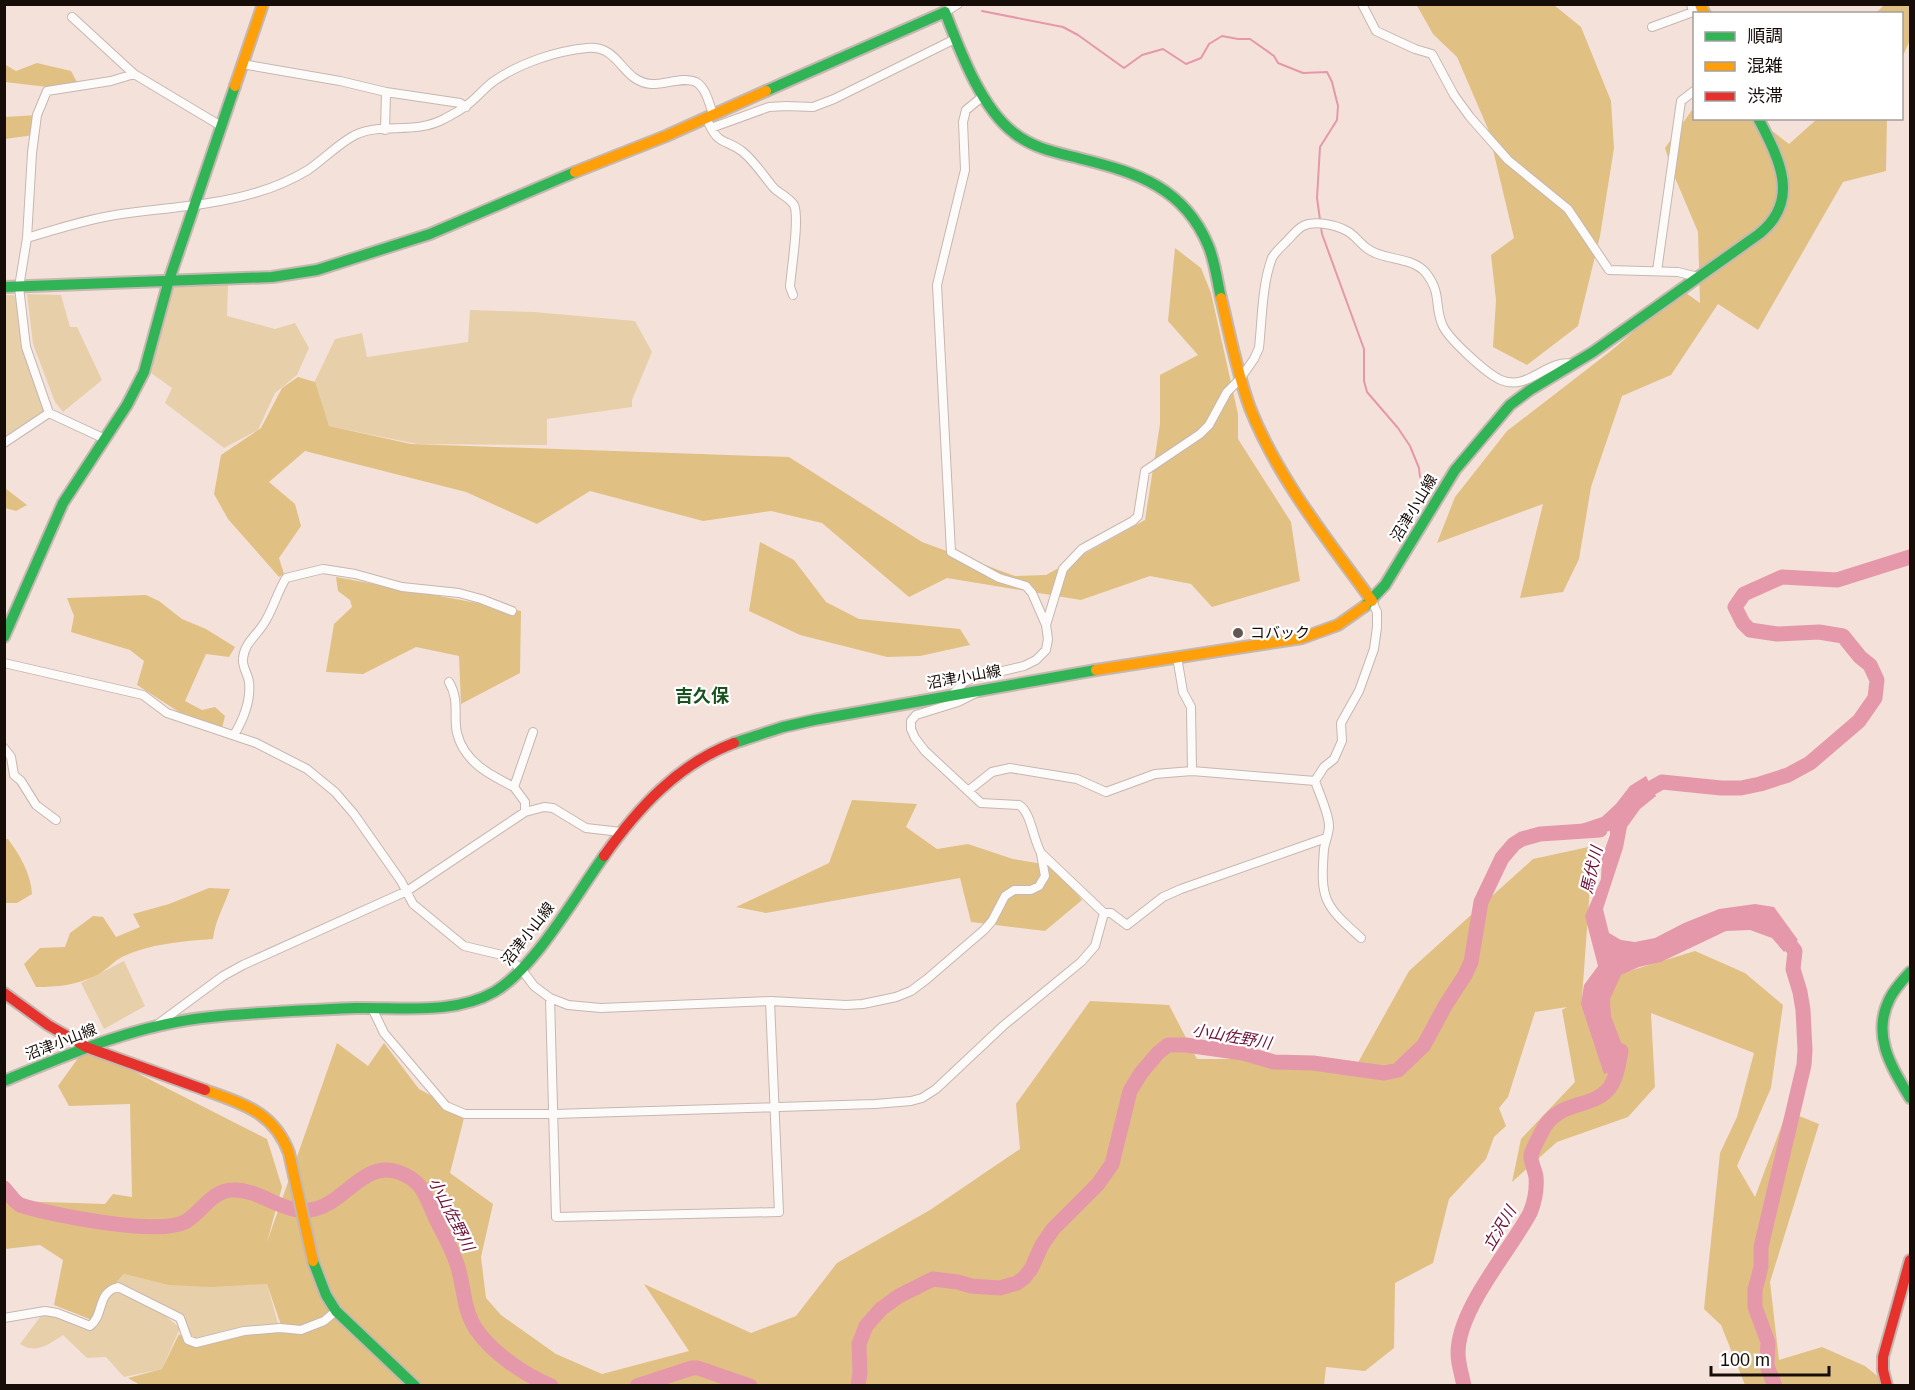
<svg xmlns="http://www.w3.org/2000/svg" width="1915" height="1390" font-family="Helvetica,'Noto Sans JP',sans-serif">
	<rect width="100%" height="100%" fill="#f4e2da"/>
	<path fill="#e7cfaa" d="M 171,280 L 228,285 L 227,316 L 275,329 L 295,323 L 309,348 L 297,375 L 275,393 L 258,430 L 224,448 L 165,403 L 172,388 L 151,373 Z
		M 27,294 L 61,295 L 70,327 L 77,327 L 102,380 L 63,412 L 55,402 L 33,344 Z
		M 5,295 L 14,295 L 18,302 L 22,348 L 44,408 L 42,414 L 5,437 Z
		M 470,310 L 534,312 L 635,321 L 652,352 L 632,400 L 632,407 L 547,419 L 547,445 L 417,444 L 329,426 L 313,385 L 335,339 L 362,333 L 367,357 L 468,342 Z
		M 124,961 L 145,1006 L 104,1029 L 81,983 Z
		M 124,1274 L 168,1285 L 267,1284 L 279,1327 L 199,1340 L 190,1338 L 175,1316 L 155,1307 L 180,1328 L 162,1369 L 124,1377 L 106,1357 L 87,1358 L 63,1335 C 49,1344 36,1355 20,1344 L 43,1313 L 91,1326 L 113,1285 Z"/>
	<path fill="#e1c084" d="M 1416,4 L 1554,5 L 1581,27 L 1611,101 L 1614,148 L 1600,236 L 1578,326 L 1527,365 L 1493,347 L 1496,300 L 1491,255 L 1514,238 L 1488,129 L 1457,57 L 1433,34 Z
		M 1884,5 L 1910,5 L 1910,40 L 1902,58 L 1902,14 L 1876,13 Z
		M 37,63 L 71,71 L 77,82 L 56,88 L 5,82 L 4,64 L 16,71 Z
		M 1692,110 L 1694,110 L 1694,118 L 1757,119 L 1789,144 L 1817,119 L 1887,119 L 1886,171 L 1843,182 L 1758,330 L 1718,304 L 1671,375 L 1622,396 L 1591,487 L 1579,559 L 1563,592 L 1520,598 L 1543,504 L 1437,543 L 1455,497 L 1507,431 L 1612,350 L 1659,310 L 1686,293 L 1700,303 L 1698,232 L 1673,173 L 1665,148 Z
		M 37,115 L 34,135 L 5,139 L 5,117 Z
		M 1175,248 L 1201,268 L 1211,293 L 1238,414 L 1238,439 L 1291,522 L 1300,581 L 1212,607 L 1191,584 L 1150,576 L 1081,600 L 947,578 L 909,597 L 822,523 L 771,511 L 703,521 L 590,491 L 537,524 L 466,492 L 305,451 L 269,482 L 295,504 L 301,526 L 279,558 L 284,574 L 279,577 L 228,519 L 214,494 L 221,455 L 261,428 L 282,388 L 298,377 L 315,382 L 329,426 L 411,444 L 789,457 L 922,542 L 1015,576 L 1046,575 L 1145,520 L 1160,424 L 1160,375 L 1198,355 L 1168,321 Z
		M 5,488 L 27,505 L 16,511 L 5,508 Z
		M 760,542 L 794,560 L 826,602 L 859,619 L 960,629 L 970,645 L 920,656 L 887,657 L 800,635 L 749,611 Z
		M 336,577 L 521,611 L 520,673 L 461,704 L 459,656 L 416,647 L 363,674 L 326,672 L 334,624 L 352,607 L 350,600 L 338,591 Z
		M 146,595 L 159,601 L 182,619 L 206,629 L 235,647 L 229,657 L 206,654 L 185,701 L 202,710 L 215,707 L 225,716 L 222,728 L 179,712 L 137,685 L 144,661 L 130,650 L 71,632 L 74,616 L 67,598 Z
		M 852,800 L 917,804 L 906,827 L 937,849 L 968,844 L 1013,859 L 1055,866 L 1082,900 L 1045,931 L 971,922 L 960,878 L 766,913 L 736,907 L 829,863 Z
		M 5,839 L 8,839 C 20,855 31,874 32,894 L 17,903 L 5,903 Z
		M 1593,846 L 1582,998 L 1626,972 L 1695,951 L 1745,973 L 1783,1005 L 1771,1088 L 1737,1166 L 1755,1197 L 1787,1111 L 1819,1124 L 1770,1282 L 1779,1360 L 1822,1347 L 1865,1366 L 1885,1382 L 1887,1385 L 1745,1385 L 1721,1325 L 1704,1309 L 1720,1153 L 1737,1117 L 1754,1053 L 1651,1013 L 1655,1087 L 1628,1117 L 1557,1142 L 1512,1182 L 1521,1139 L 1575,1082 L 1562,1010 L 1567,1007 L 1535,1012 L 1508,1097 L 1499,1108 L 1506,1126 L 1494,1137 L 1486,1159 L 1449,1199 L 1433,1263 L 1395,1283 L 1394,1348 L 1365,1371 L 1326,1367 L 1324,1385 L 140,1385 L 128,1378 L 162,1369 L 179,1334 L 193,1345 L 281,1325 L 267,1284 L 211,1287 L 168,1285 L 124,1274 L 108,1291 L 92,1320 L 54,1305 L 63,1260 L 40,1245 L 5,1249 L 4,1188 L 15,1201 L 105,1204 L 113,1194 L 132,1197 L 130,1104 L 69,1106 L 58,1086 L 86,1047 L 267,1139 L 282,1187 L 267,1242 L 337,1043 L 368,1066 L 384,1043 L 419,1089 L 465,1114 L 450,1173 L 493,1204 L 481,1257 L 486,1298 L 501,1315 L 556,1354 L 602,1374 L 689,1351 L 644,1284 L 751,1333 L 796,1316 L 837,1263 L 930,1210 L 1020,1149 L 1016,1104 L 1090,1001 L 1169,1005 L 1197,1059 L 1263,1059 L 1355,1068 L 1409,971 L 1533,859 Z
		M 209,888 L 230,889 C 224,906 215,921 213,939 C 183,941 149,944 122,957 C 112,962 105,972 95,976 C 76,985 57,987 36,987 L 24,964 L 40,948 L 65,947 L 70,933 L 93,916 L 103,917 L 116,937 L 140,927 L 133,914 L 169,904 Z"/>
	<path fill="#e598aa" d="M 1646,776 L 1656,796 L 1640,809 L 1627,827 L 1623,848 L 1603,909 L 1609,933 L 1621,940 L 1635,942 L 1655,938 L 1684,923 L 1719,909 L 1755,904 L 1774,907 L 1798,940 L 1784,952 L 1772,938 L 1750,930 L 1726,931 L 1661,962 L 1639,967 L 1621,975 L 1610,999 L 1611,1016 L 1625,1053 L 1624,1069 L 1604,1074 L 1581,1004 L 1584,985 L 1598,966 L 1585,916 L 1601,879 L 1602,857 L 1610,835 L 1610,831 L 1580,835 L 1581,824 L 1602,817 L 1616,804 L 1630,786 Z"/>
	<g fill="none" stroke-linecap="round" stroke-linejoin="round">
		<path stroke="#e598aa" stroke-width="2" d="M 982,11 L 1063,27 L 1078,35 L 1124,68 L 1142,55 L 1163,49 L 1186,64 L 1201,58 L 1209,44 L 1222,36 L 1238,39 L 1250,39 L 1274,56 L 1278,63 L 1303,73 L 1327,72 L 1332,82 L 1338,106 L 1337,120 L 1320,147 L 1317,198 L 1322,234 L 1364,349 L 1364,381 L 1367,392 L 1398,428 L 1410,446 L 1419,468 L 1420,477"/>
		<path stroke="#e598aa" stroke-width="15" d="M 1636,799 L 1639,795 L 1662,782 L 1721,788 L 1741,788 L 1760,784 L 1788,775 L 1810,763 L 1859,721 L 1875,698 L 1877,680 L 1870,665 L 1860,657 L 1843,636 L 1819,632 L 1777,634 L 1750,630 L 1743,623 L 1735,607 L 1744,594 L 1782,577 L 1837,580 L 1910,557
			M 4,1188 L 15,1201 L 20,1205 C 51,1215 157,1236 185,1222 C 201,1213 212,1190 233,1190 C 262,1189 285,1217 315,1209 C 345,1202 365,1160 398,1172 C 425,1181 426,1199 438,1223 C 445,1236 452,1249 457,1264 C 464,1285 463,1310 476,1329 C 492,1353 525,1375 551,1386
			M 637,1386 L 692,1368 L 698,1368 L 750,1386
			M 858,1386 L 860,1373 L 859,1344 L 866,1326 L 881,1309 L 899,1296 L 933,1279 L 958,1282 L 971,1286 L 1000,1288 L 1017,1283 L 1024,1278 L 1031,1269 L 1042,1245 L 1053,1229 L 1098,1184 L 1112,1164 L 1130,1091 L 1141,1073 L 1158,1053 L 1168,1045 L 1186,1045 L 1243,1053 L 1274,1062 L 1313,1063 L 1384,1073 L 1398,1070 L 1424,1045 L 1445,1006 L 1465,975 L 1471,962 L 1481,902 L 1502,858 L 1514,844 L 1522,839 L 1540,834 L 1600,830
			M 1464,1386 C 1462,1375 1458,1364 1458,1353 C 1458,1309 1509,1252 1530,1213 C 1535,1201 1537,1189 1536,1177 C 1535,1170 1530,1161 1531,1155 C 1534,1146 1540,1135 1545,1126 C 1563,1099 1594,1109 1610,1087 C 1617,1077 1619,1062 1621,1051
			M 1775,1386 L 1767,1366 L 1768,1342 L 1755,1307 L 1755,1290 L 1761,1267 L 1761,1247 L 1804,1065 L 1805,1050 L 1803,1010 L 1800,992 L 1793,969 L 1795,951 L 1780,932"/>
		<g stroke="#c5b7b1" stroke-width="10">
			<path id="street" d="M 1362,4 L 1376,31 L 1415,49 L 1432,54 L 1454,95 L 1470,117 L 1508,160 L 1568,209 L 1609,270 L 1678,272 L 1698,277
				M 945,12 L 958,4
				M 72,17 L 134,74 L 221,126
				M 1652,27 L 1693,12 L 1691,4
				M 242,64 L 340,81 L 386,92 L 385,130
				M 386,92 L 460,103 L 466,107
				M 709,124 C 719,146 727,139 743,152 C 755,162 763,175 773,187 C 778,193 789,197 794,205 C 800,218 791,270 790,287 L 793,295
				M 711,128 L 769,107 L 786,106 L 813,107 L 834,99 L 955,39
				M 27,238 C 56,229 85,220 115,215 C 162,208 212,206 258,192 C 275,187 293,179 308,170 C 324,159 338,144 355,135 C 382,122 414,135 444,119 C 451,115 460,111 467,105 C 477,98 484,88 494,81 C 520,63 556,51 587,48 C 621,45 620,81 651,84 C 664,85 684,76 696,82 C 706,88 709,103 713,114
				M 1657,271 L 1681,101 L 1694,91
				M 105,439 L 49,413 L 26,347 L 19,287 L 27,238 L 32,153 L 37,115 L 47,91 L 111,81 L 134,74
				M 4,443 L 49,413
				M 1046,625 L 1063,569 L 1082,549 L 1133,521 L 1138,516 L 1145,471 L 1200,434 L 1209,425 L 1227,392 L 1240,379 L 1254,359 L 1259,348 C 1262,320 1262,284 1272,258 C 1275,252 1282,246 1287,241 C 1291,237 1297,229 1303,226 C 1315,220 1336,225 1347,231 C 1355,235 1360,244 1368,249 C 1384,261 1412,256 1426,273 C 1442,294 1434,304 1442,324 C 1447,338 1487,374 1501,380 C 1528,392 1547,358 1573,364
				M 1177,657 L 1183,692 L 1191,707 L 1192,771 L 1315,781 C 1319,793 1329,814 1329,826 C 1329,834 1325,842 1324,849 C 1320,900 1324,905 1361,938
				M 4,663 L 143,695 L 167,713 L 256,743 L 307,769 L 335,792 L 354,814 L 401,881 L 413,904 L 464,946 L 506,956 L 522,970 L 534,986 L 550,998 L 568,1005 L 601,1008 L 770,1001 L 846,1005 L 863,1004 L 896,997 L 911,991 L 927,979 L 984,930 L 992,921 L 1005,896 L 1014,890 L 1031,890 L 1039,886 L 1045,876 L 1041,854
				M 449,682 C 460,701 453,715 457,733 C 464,762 490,775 514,787
				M 953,694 L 964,682 L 973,678 L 1024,666 L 1036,660 L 1046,650 L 1048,639 L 1046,625 L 1032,593 L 1026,586 L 999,578 L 951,552 L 937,285 L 965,170 L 963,122 L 966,110 L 982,97
				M 234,735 C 243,720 251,700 249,682 C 248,674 242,667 243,659 C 244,642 259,634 266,620 C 274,606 278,591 286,578 L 323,569 L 355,574 L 402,587 L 459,593 L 481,599 L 512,611
				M 4,748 L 11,757 L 14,775 L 21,781 L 36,805 L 56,820
				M 1315,781 L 1324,767 L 1334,759 L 1342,741 L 1341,723 L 1359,691 L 1374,649 L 1377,627 L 1377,612 L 1372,601
				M 968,791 L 992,772 L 1010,768 L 1077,779 L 1106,792 L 1155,774 L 1192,771
				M 525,812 L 525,802 L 514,787 L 533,732
				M 1104,913 L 1111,913 L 1127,925 L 1163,897 L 1181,889 L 1326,838
				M 550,998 L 556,1217 L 779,1212 L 770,1001
				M 372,1008 L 384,1033 L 446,1106 L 465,1114 L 554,1114 L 875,1104 L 911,1101 L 922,1098 L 936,1089 L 1003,1026 L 1081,962 L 1095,946 L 1104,913 L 1041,853 C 1033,839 1031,812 1019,805 L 981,803 L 925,751 L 915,738 L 911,729 L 911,721 L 916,715 L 958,702 L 976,693
				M 158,1024 L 223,976 L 243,965 L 407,891 L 525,812 L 544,807 L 553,808 L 586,828 L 621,832
				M 4,1318 L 45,1311 L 57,1313 L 90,1326 C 105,1314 96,1293 118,1287 L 180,1318 L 188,1340 L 196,1343 L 244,1331 L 280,1328 L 301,1330 L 324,1321 L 336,1311"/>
		</g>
		<g stroke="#c5b7b1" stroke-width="14">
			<path id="fast" d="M 766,91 L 945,12 C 960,51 981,108 1014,133 C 1034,149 1059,153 1082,159 C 1138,173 1184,188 1208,245 C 1215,261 1217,281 1221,298
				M 4,287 L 272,277 L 317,270 L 430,234 L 575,172
				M 1365,606 L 1385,585 L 1455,470 L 1510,405 L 1530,390 L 1593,352 L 1759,234 C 1802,200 1778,157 1758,118
				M 4,637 L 63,503 L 127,405 L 144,372 L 169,280 L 235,86
				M 734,743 L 783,727 L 814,720 L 1096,670
				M 1910,972 C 1903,980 1895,988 1890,998 C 1871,1035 1891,1066 1910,1098
				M 4,1081 C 71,1053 138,1024 211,1017 C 259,1012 307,1010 356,1008 C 400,1007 454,1015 494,992 C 534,969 576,895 604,856
				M 313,1261 L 326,1295 L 336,1311 L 415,1386"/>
		</g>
		<g stroke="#c5b7b1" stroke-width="14">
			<path id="slow" d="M 1700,4 L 1705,14
				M 235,86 L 263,4
				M 575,172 L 666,136 L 766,91
				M 1221,298 C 1230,335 1237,373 1250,408 C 1278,479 1328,540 1372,601
				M 1096,670 L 1302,638 L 1338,625 L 1365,606
				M 205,1090 C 243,1104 274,1112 289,1153 L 313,1261"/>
		</g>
		<g stroke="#c5b7b1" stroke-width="14">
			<path id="jam" d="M 604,856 C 638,808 678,764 734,743
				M 4,993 L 48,1025 L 86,1047 L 205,1090
				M 1887,1386 L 1883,1370 L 1883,1357 L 1910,1260"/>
		</g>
		<use href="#street" stroke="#fdfbf9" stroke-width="8"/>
		<use href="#fast" stroke="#30b455" stroke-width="10"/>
		<use href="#slow" stroke="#ff9f0a" stroke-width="10"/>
		<use href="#jam" stroke="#e5322d" stroke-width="10"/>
	</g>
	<circle fill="#645752" stroke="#fff" stroke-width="2" cx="1238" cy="633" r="6"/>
	<g text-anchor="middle" stroke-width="4.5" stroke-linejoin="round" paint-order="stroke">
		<g font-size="15" fill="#160c08" stroke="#fff">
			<text transform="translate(1414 508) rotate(-59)" y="5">沼津小山線</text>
			<text transform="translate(964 677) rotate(-10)" y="5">沼津小山線</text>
			<text transform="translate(528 934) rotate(-52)" y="5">沼津小山線</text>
			<text transform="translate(61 1042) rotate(-21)" y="5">沼津小山線</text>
		</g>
		<g font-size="15" fill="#160c08" stroke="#fff" text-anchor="start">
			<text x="1250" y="638">コバック</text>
		</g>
		<g font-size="16" font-style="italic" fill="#6d1136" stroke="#fff">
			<text transform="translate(1591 870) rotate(-77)" y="6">馬伏川</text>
			<text transform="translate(1232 1036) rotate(10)" y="6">小山佐野川</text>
			<text transform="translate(452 1214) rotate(63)" y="6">小山佐野川</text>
			<text transform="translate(1499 1228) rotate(-59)" y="6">立沢川</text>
		</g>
		<g font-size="18" font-weight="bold" fill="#19521f" stroke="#fff">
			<text x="702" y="702">吉久保</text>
		</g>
	</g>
	<rect width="1915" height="1390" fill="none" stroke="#160c08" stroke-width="12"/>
	<rect x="1693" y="12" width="210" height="108" fill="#ffffff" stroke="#a29e9c" stroke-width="1.5"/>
	<rect x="1705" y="32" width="30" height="9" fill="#30b455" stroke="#a29e9c" stroke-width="1.5"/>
	<text x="1747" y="42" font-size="18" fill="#160c08">順調</text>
	<rect x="1705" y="62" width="30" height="9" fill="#ff9f0a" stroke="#a29e9c" stroke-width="1.5"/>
	<text x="1747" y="72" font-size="18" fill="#160c08">混雑</text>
	<rect x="1705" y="92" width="30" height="9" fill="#e5322d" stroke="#a29e9c" stroke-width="1.5"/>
	<text x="1747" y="102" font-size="18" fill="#160c08">渋滞</text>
	<path d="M1711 1366v9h118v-9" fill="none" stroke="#160c08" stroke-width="3"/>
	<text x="1720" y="1366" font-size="18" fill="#160c08" stroke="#ffffff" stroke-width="4.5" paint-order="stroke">100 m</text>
</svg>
